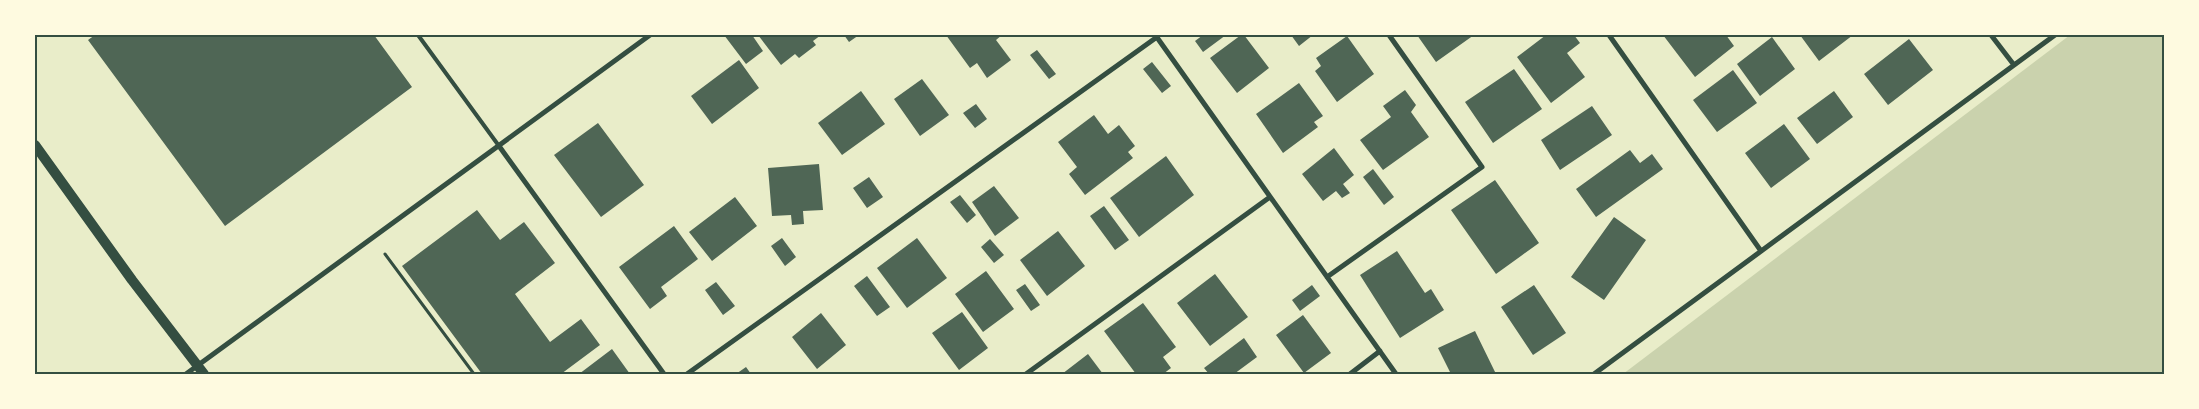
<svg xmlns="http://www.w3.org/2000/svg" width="2199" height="409" font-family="'Work Sans',sans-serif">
	<rect width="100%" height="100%" fill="#e9edc9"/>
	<path fill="#cad2ad" d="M 2070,35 L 2164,35 L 2164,374 L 1623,374 Z"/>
	<path fill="#4f6655" d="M 95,35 L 374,35 L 412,87 L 225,226 L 88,40 Z
		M 724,35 L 752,35 L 763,51 L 746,64 Z
		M 758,35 L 821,35 L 813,41 L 816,45 L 799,58 L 795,54 L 781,65 Z
		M 844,35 L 859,35 L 849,42 Z
		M 946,35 L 1002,35 L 996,40 L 1011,60 L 987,78 L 977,63 L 970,68 Z
		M 1203,35 L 1226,35 L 1203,52 L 1195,41 Z
		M 1241,35 L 1244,35 L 1269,68 L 1237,93 L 1210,58 Z
		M 1291,35 L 1313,35 L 1299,46 Z
		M 1417,35 L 1474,35 L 1436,62 Z
		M 1546,35 L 1574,35 L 1580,43 L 1567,53 L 1585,77 L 1551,103 L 1517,57 Z
		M 1663,35 L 1726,35 L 1734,46 L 1695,77 Z
		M 1800,35 L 1853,35 L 1819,61 Z
		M 1347,36 L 1374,74 L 1337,102 L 1315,71 L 1321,66 L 1316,58 Z
		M 1772,37 L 1795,69 L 1760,96 L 1737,64 Z
		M 1909,39 L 1933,70 L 1888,105 L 1864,74 Z
		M 1037,50 L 1056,74 L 1049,79 L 1030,55 Z
		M 739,60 L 759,88 L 712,124 L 691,96 Z
		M 1152,62 L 1171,86 L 1162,93 L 1143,69 Z
		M 1514,69 L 1542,109 L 1493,143 L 1465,102 Z
		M 1733,70 L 1757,103 L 1717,132 L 1693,100 Z
		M 922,79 L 949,115 L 920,136 L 894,99 Z
		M 1299,83 L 1323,116 L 1314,122 L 1318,127 L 1283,153 L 1256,114 Z
		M 1405,90 L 1416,105 L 1411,112 L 1429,137 L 1383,170 L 1360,140 L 1391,117 L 1383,106 Z
		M 861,91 L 885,124 L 842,155 L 818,123 Z
		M 1834,91 L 1853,117 L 1817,144 L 1797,118 Z
		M 976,104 L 987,119 L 975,128 L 963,113 Z
		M 1592,106 L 1612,135 L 1560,170 L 1541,140 Z
		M 1094,115 L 1108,134 L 1119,125 L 1135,146 L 1128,152 L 1133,158 L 1085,195 L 1069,174 L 1077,167 L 1058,142 Z
		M 598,123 L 644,185 L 601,217 L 554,155 Z
		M 1784,124 L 1810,159 L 1771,188 L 1745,153 Z
		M 1334,148 L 1354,175 L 1343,184 L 1350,193 L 1342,198 L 1336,191 L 1323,201 L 1302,174 Z
		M 1630,150 L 1640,163 L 1652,154 L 1663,169 L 1596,217 L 1576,189 Z
		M 1166,156 L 1194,195 L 1139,237 L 1110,198 Z
		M 819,164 L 823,210 L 803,211 L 804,224 L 792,225 L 791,215 L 772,216 L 768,168 Z
		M 1373,169 L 1394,197 L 1384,205 L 1363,177 Z
		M 869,177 L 883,197 L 867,208 L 853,188 Z
		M 1495,180 L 1539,243 L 1496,274 L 1451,210 Z
		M 994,186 L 1019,218 L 995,236 L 972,202 Z
		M 960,195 L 976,215 L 967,223 L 950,202 Z
		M 735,197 L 757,226 L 712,261 L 689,232 Z
		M 1104,206 L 1129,240 L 1115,250 L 1090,216 Z
		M 477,210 L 500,240 L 524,222 L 555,263 L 515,294 L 550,342 L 581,319 L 600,345 L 561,374 L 482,374 L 402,266 Z
		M 1614,217 L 1646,240 L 1604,300 L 1571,277 Z
		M 674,226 L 698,259 L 661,287 L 667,296 L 650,309 L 619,267 Z
		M 1058,231 L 1085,266 L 1047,296 L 1020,260 Z
		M 782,238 L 796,257 L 785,266 L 771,246 Z
		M 917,238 L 947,278 L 907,308 L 877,268 Z
		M 990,239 L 1004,255 L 994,263 L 981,247 Z
		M 1397,251 L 1425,293 L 1431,289 L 1444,310 L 1400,338 L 1360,275 Z
		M 986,271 L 1014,309 L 983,332 L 955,294 Z
		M 1215,274 L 1248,317 L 1210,346 L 1177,303 Z
		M 867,276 L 890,307 L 877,316 L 854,286 Z
		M 716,282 L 735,306 L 723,315 L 705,290 Z
		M 1025,284 L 1040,305 L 1031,311 L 1016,290 Z
		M 1312,285 L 1320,296 L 1300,311 L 1292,300 Z
		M 1534,285 L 1566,333 L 1533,355 L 1501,307 Z
		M 1143,303 L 1176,347 L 1163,357 L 1171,368 L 1163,374 L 1136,374 L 1104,331 Z
		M 962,312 L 988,348 L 959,370 L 932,333 Z
		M 821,313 L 846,345 L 817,369 L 792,337 Z
		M 1303,315 L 1331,353 L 1304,373 L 1276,335 Z
		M 1475,331 L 1496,374 L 1451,374 L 1438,348 Z
		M 1244,338 L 1257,357 L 1234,374 L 1209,374 L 1204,368 Z
		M 612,349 L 630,374 L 579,374 Z
		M 1088,354 L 1103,374 L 1062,374 Z
		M 746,367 L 751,374 L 736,374 Z"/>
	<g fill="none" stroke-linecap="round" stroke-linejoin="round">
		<path stroke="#344e41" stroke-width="3" d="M 385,254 L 474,374"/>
		<path stroke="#344e41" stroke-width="4" d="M 418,35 L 499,146"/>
		<path stroke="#344e41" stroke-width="5" d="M 1609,35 L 1761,251
			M 1991,35 L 2014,65
			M 1156,36 L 1396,374
			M 499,146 L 664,374
			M 1327,277 L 1482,167 L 1389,35
			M 186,374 L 650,35
			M 687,374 L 1157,37
			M 1026,374 L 1270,197
			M 1350,374 L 1380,351
			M 1594,374 L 2055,35"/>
		<path stroke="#344e41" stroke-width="10" d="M 35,145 L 132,280 L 204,374"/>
	</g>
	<rect width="2199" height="409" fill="none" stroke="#fefae0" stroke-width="72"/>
	<rect x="36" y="36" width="2127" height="337" fill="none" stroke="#344e41" stroke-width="2"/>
</svg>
